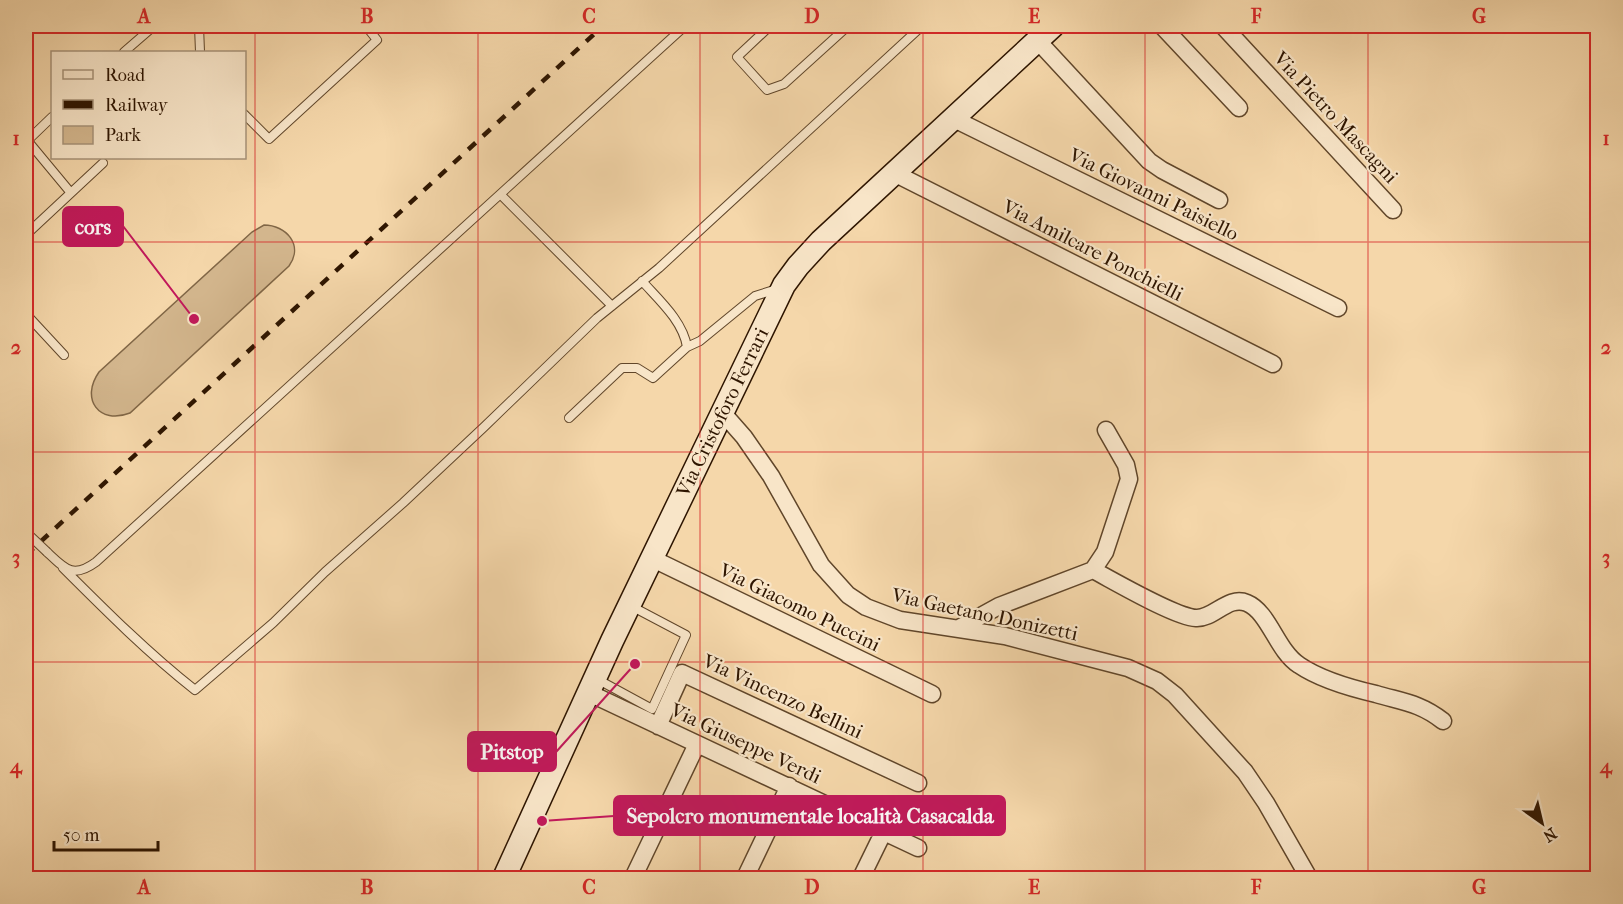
<svg xmlns="http://www.w3.org/2000/svg" width="1623" height="904" font-family="'IM FELL French Canon',serif">
	<rect width="100%" height="100%" fill="#f5d7aa"/>
	<filter id="stains"><feTurbulence type="fractalNoise" baseFrequency=".00333" numOctaves="4"/><feColorMatrix values="0 0 0 0 .2 0 0 0 0 .09 0 0 0 0 .02 0 0 0 .5 -.17"/></filter>
	<radialGradient id="worn" r=".72"><stop offset=".6" stop-color="#630" stop-opacity="0"/><stop offset="1" stop-color="#630" stop-opacity=".3"/></radialGradient>
	<path fill="#d3b68d" stroke="#806646" stroke-width="1.5" d="M 264,225 C 286,225 304,245 289,266 L 130,413 C 99,425 80,399 99,372 L 252,232 Z"/>
	<g fill="none" stroke-linecap="round" stroke-linejoin="round">
		<g stroke="#60462a" stroke-width="10">
			<path id="service" d="M 199,26 L 200,52
				M 770,26 L 737,57 L 767,90 L 784,84 L 848,26
				M 124,52 L 154,26
				M 244,114 L 269,139 L 377,40 L 366,26
				M 27,140 L 71,193
				M 26,142 L 52,117
				M 501,195 L 612,306
				M 26,248 L 29,232 L 103,163
				M 26,314 L 64,355
				M 687,347 L 700,341 L 755,296 L 777,289
				M 569,418 L 622,368 L 637,368 L 653,378 L 687,347 C 683,321 659,300 642,281
				M 47,552 C 65,569 73,579 96,562 L 685,26
				M 63,568 C 106,611 148,653 195,690 L 273,623 L 325,572 L 403,503 L 484,427 L 597,318 L 659,268 L 922,26
				M 595,678 L 652,709 L 686,635 L 631,606"/>
		</g>
		<g stroke="#60462a" stroke-width="19">
			<path id="minor" d="M 1162,26 L 1239,108
				M 1223,26 L 1393,210
				M 1037,40 L 1149,161 L 1162,170 L 1219,200
				M 952,118 L 1338,308
				M 894,173 L 1273,364
				M 722,412 L 744,437 L 771,476 L 821,565 L 848,595 L 866,607 L 900,620 L 1005,636 L 1128,668 L 1157,681 L 1175,695 L 1245,772 L 1266,803 L 1309,878
				M 651,558 L 932,694
				M 1093,570 C 1114,581 1175,617 1196,618 C 1214,619 1228,595 1247,603 C 1269,612 1277,651 1299,665 C 1321,680 1350,688 1376,694 C 1403,702 1420,703 1443,721
				M 959,628 L 999,606 L 1093,570 L 1105,552 L 1129,479 L 1126,465 L 1106,430
				M 589,693 L 918,848
				M 658,726 L 682,673 L 918,783
				M 633,878 L 697,744
				M 745,878 L 789,786
				M 861,878 L 884,831"/>
		</g>
		<g stroke="#2e1500" stroke-width="25">
			<path id="secondary" d="M 504,878 L 612,641 L 784,285 L 798,266 L 821,241 L 1053,26"/>
		</g>
		<use href="#service" stroke="#f8e5c8" stroke-width="8"/>
		<use href="#minor" stroke="#f8e5c8" stroke-width="16"/>
		<use href="#secondary" stroke="#f8e5c8" stroke-width="22"/>
		<path stroke="#2e1500" stroke-width="4.5" stroke-dasharray="10 10" stroke-linecap="butt" d="M 26,555 L 603,26"/>
		<g stroke="#60462a" stroke-width="10" stroke-linecap="butt">
			<path id="service-bridge" d="M 28,534 L 47,552"/>
		</g>
		<use href="#service-bridge" stroke="#f8e5c8" stroke-width="8"/>
	</g>
	<path fill="none" stroke="#d62828" stroke-width="1.5" stroke-opacity="0.55" d="M 255,26 L 255,878M 478,26 L 478,878M 700,26 L 700,878M 923,26 L 923,878M 1145,26 L 1145,878M 1368,26 L 1368,878M 26,242 L 1598,242M 26,452 L 1598,452M 26,662 L 1598,662"/>
	<g text-anchor="middle" stroke-width="4.5" stroke-linejoin="round" paint-order="stroke">
		<g font-size="20" fill="#2e1500" stroke="#f8e5c8">
			<text transform="translate(1336 117) rotate(47)" y="7">Via Pietro Mascagni</text>
			<text transform="translate(1154 194) rotate(26)" y="7">Via Giovanni Paisiello</text>
			<text transform="translate(1093 250) rotate(27)" y="7">Via Amilcare Ponchielli</text>
			<text transform="translate(722 412) rotate(-64)" y="7">Via Cristoforo Ferrari</text>
			<text transform="translate(800 607) rotate(26)" y="7">Via Giacomo Puccini</text>
			<text transform="translate(985 614) rotate(12)" y="7">Via Gaetano Donizetti</text>
			<text transform="translate(783 696) rotate(25)" y="7">Via Vincenzo Bellini</text>
			<text transform="translate(746 743) rotate(25)" y="7">Via Giuseppe Verdi</text>
		</g>
	</g>
	<path fill="none" stroke="#c2185b" stroke-width="2" d="M194 319L123 226M635 664L556 752M542 821L614 816"/>
	<g fill="#c2185b" stroke="#f8e5c8" stroke-width="2">
		<circle cx="194" cy="319" r="6"/>
		<circle cx="635" cy="664" r="6"/>
		<circle cx="542" cy="821" r="6"/>
	</g>
	<g fill="#c2185b" stroke="#c2185b" stroke-width="2">
		<rect x="63" y="207" width="60" height="39" rx="6"/>
		<rect x="468" y="732" width="88" height="39" rx="6"/>
		<rect x="614" y="796" width="391" height="39" rx="6"/>
	</g>
	<g font-size="21" text-anchor="middle" font-weight="bold" fill="#fff">
		<text x="93" y="234">cors</text>
		<text x="512" y="759">Pitstop</text>
		<text x="810" y="823">Sepolcro monumentale località Casacalda</text>
	</g>
	<rect width="1623" height="904" fill="none" stroke="#f5d7aa" stroke-width="66"/>
	<rect x="51" y="51" width="195" height="108" fill="#f8e5c8" stroke="#a79278" stroke-width="1.5"/>
	<rect x="63" y="70" width="30" height="9" fill="#f8e5c8" stroke="#a79278" stroke-width="1.5"/>
	<text x="105" y="81" font-size="18" fill="#2e1500">Road</text>
	<rect x="63" y="100" width="30" height="9" fill="#2e1500" stroke="#a79278" stroke-width="1.5"/>
	<text x="105" y="111" font-size="18" fill="#2e1500">Railway</text>
	<rect x="63" y="126" width="30" height="18" fill="#d3b68d" stroke="#a79278" stroke-width="1.5"/>
	<text x="105" y="141" font-size="18" fill="#2e1500">Park</text>
	<g transform="translate(1542 823) rotate(146)" stroke="#f8e5c8" stroke-width="4.5" paint-order="stroke">
	<path d="M0-4.5L10 22L0 15L-10 22Z" fill="#2e1500"/>
	<text y="-9" font-size="16" font-weight="bold" text-anchor="middle" fill="#2e1500">N</text>
	</g>
	<path d="M54 841v9h104v-9" fill="none" stroke="#2e1500" stroke-width="3"/>
	<text x="63" y="841" font-size="18" fill="#2e1500" stroke="#f8e5c8" stroke-width="4.5" paint-order="stroke">50 m</text>
	<rect x="33" y="33" width="1557" height="838" fill="none" stroke="#d62828" stroke-width="2"/>
	<g font-size="20" text-anchor="middle" font-weight="bold" fill="#d62828">
		<text x="144" y="23">A</text>
		<text x="367" y="23">B</text>
		<text x="589" y="23">C</text>
		<text x="812" y="23">D</text>
		<text x="1034" y="23">E</text>
		<text x="1256" y="23">F</text>
		<text x="1479" y="23">G</text>
		<text x="16" y="145">1</text>
		<text x="1606" y="145">1</text>
		<text x="16" y="354">2</text>
		<text x="1606" y="354">2</text>
		<text x="16" y="564">3</text>
		<text x="1606" y="564">3</text>
		<text x="16" y="773">4</text>
		<text x="1606" y="773">4</text>
		<text x="144" y="894">A</text>
		<text x="367" y="894">B</text>
		<text x="589" y="894">C</text>
		<text x="812" y="894">D</text>
		<text x="1034" y="894">E</text>
		<text x="1256" y="894">F</text>
		<text x="1479" y="894">G</text>
	</g>
	<rect width="100%" height="100%" filter="url(#stains)"/>
	<rect width="100%" height="100%" fill="url(#worn)"/>
</svg>
